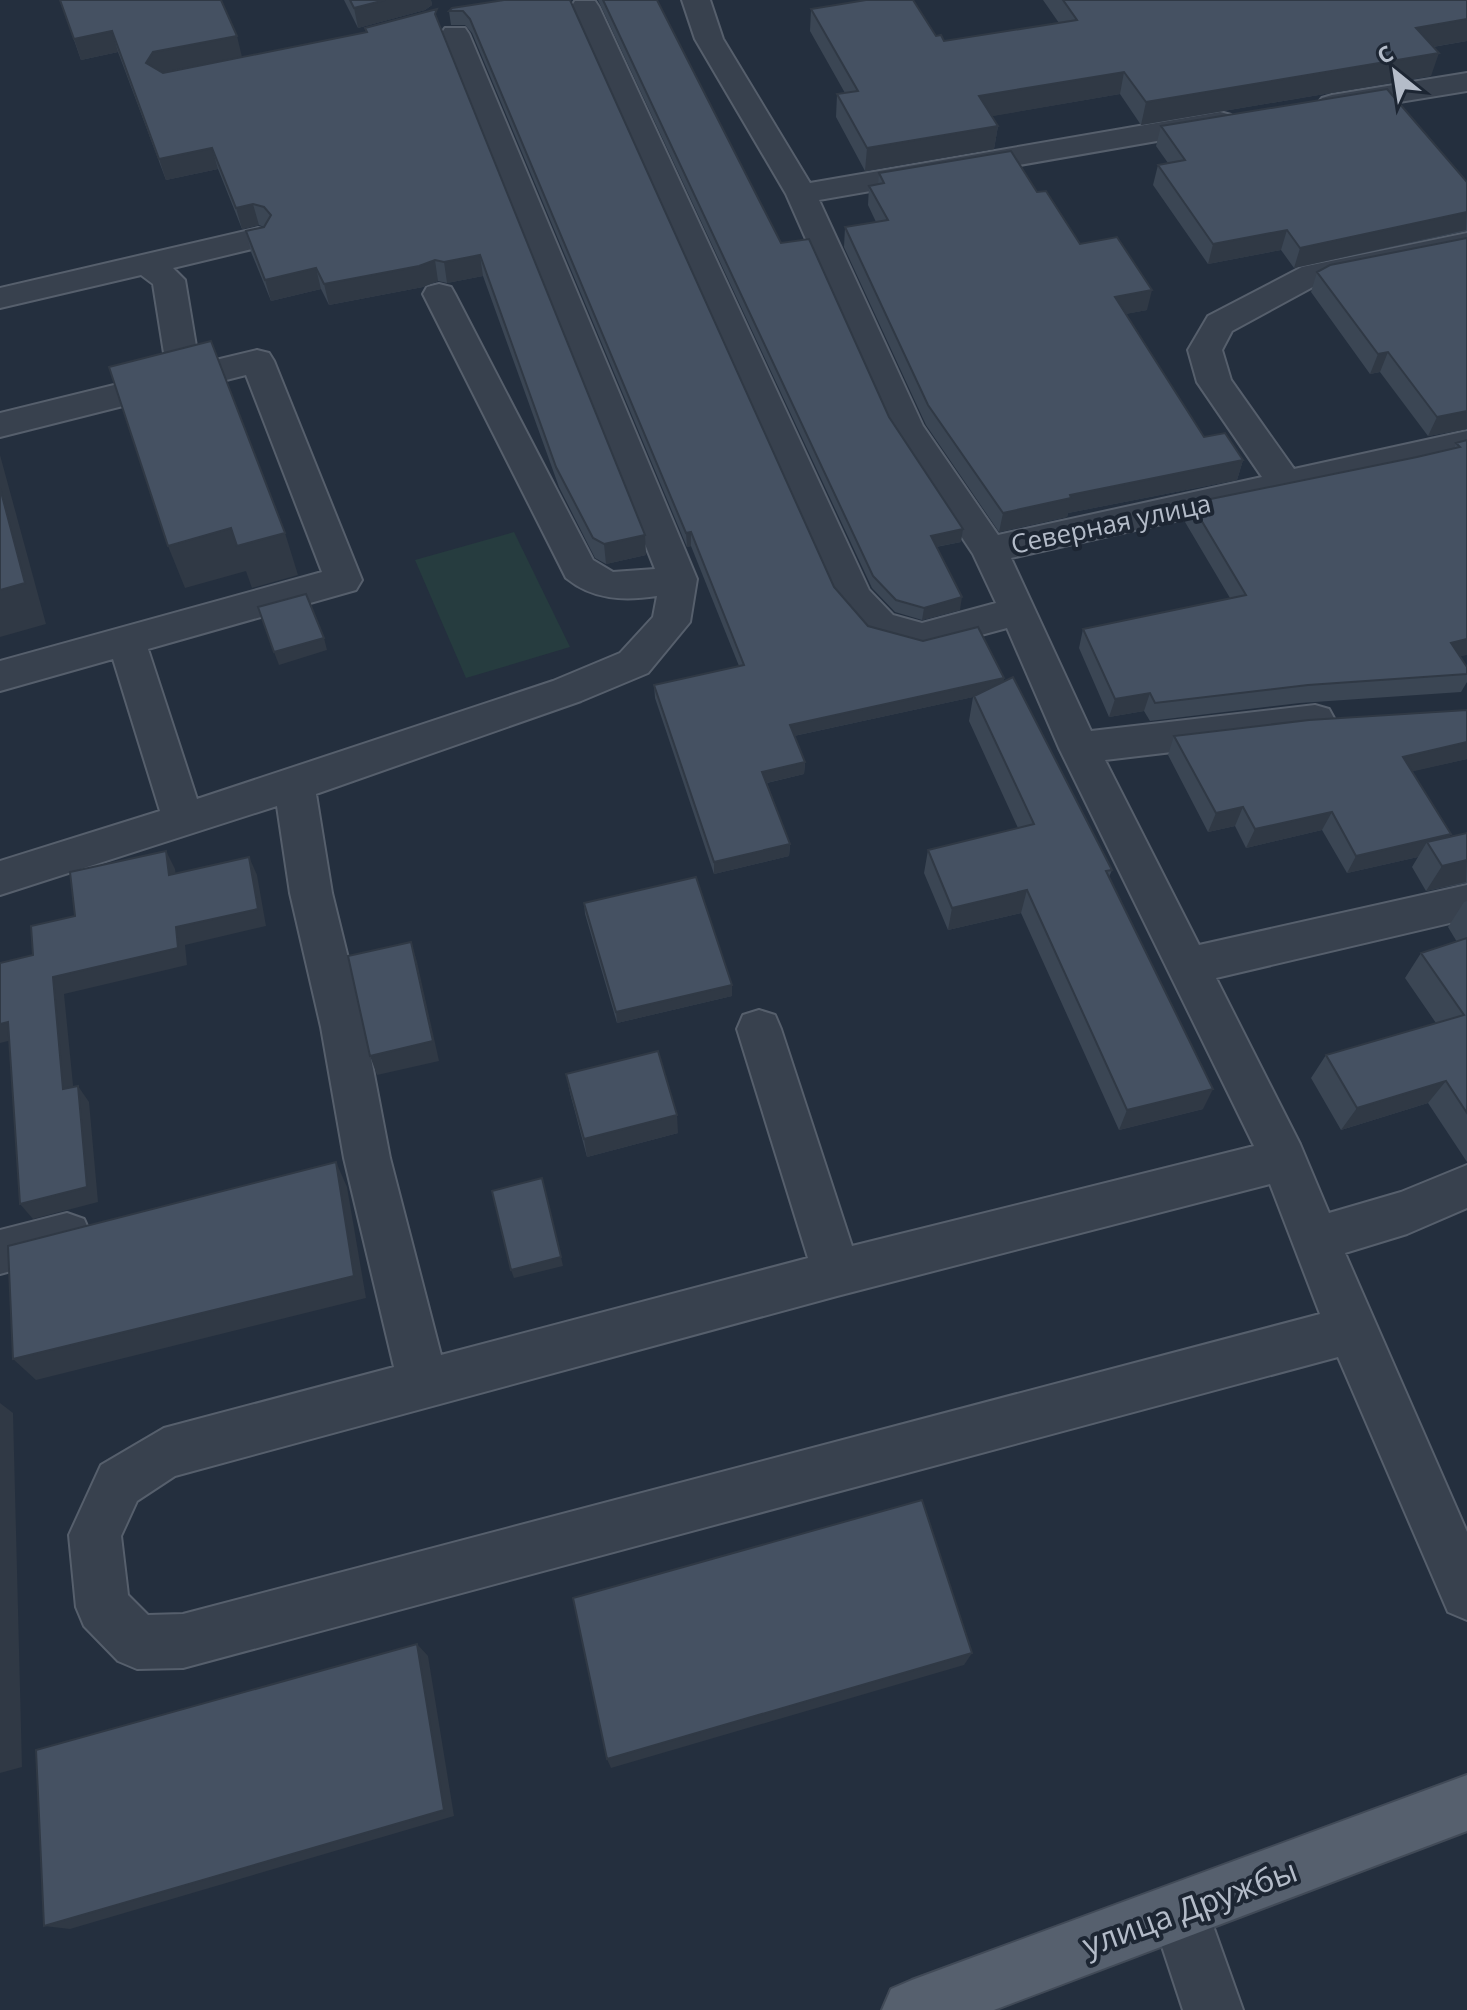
<svg xmlns="http://www.w3.org/2000/svg" width="1467" height="2010" font-family="'Open Sans',sans-serif">
	<rect width="100%" height="100%" fill="#242f3e"/>
	<path fill="#263c3f" d="M 514,532 L 570,647 L 466,678 L 415,560 Z"/>
	<g fill="none" stroke-linecap="round" stroke-linejoin="round">
		<g stroke="#565f6c" stroke-width="4">
			<path id="minor" d="M 682,0 L 710,0 L 723,39 L 810,183 L 1220,112 L 1231,115 L 1235,121 L 1231,127 L 1220,130 L 819,200 L 923,426 L 998,535 L 1262,477 L 1197,382 L 1188,350 L 1208,316 L 1302,267 L 1467,233 L 1467,253 L 1322,282 L 1232,331 L 1222,350 L 1231,380 L 1294,469 L 1467,431 L 1467,455 L 1011,558 L 1091,731 L 1315,705 L 1329,709 L 1335,720 L 1329,731 L 1315,735 L 1105,760 L 1199,945 L 1467,885 L 1467,919 L 1216,978 L 1300,1144 L 1329,1213 L 1401,1192 L 1467,1165 L 1467,1208 L 1407,1234 L 1345,1253 L 1467,1532 L 1467,1620 L 1448,1612 L 1338,1357 L 183,1668 L 137,1669 L 118,1661 L 84,1626 L 76,1607 L 69,1535 L 101,1465 L 164,1428 L 394,1367 L 344,1158 L 321,1027 L 290,893 L 277,806 L 0,895 L 0,861 L 160,811 L 113,659 L 0,691 L 0,661 L 322,572 L 246,375 L 0,437 L 0,413 L 167,372 L 153,284 L 141,275 L 0,308 L 0,288 L 258,228 L 269,231 L 274,238 L 269,245 L 173,268 L 185,280 L 199,364 L 257,350 L 269,353 L 274,361 L 362,580 L 356,590 L 148,649 L 197,799 L 553,681 L 620,653 L 653,617 L 657,596 C 624,601 593,600 566,578 L 423,294 L 427,287 L 439,284 L 451,287 L 455,294 L 593,560 L 613,572 L 655,569 L 441,34 L 445,28 L 465,28 L 469,34 L 697,579 L 690,622 L 648,673 L 581,701 L 316,794 L 332,893 L 365,1027 L 390,1158 L 441,1355 L 808,1258 L 737,1029 L 743,1015 L 759,1010 L 775,1015 L 781,1029 L 852,1246 L 1254,1146 L 1059,748 L 1007,628 L 922,651 L 867,636 L 835,598 L 571,7 L 575,1 L 595,1 L 599,7 L 869,590 L 893,615 L 922,623 L 996,603 L 973,554 L 890,429 L 786,194 L 695,39 ZM 1270,1184 L 1320,1314 L 183,1614 L 148,1615 L 128,1595 L 121,1536 L 137,1501 L 175,1476 L 837,1296 Z
				M 1467,73 L 1467,91 L 1332,113 L 1322,110 L 1317,104 L 1322,98 L 1332,95 Z
				M 67,1213 L 84,1219 L 91,1235 L 84,1251 L 0,1274 L 0,1230 Z
				M 1180,1884 L 1201,1892 L 1243,2010 L 1183,2010 L 1151,1913 L 1159,1892 Z"/>
		</g>
		<g stroke="#414a57" stroke-width="4">
			<path id="major" d="M 1467,1775 L 1467,1831 L 994,2010 L 882,2010 L 891,1989 L 912,1980 Z"/>
		</g>
		<use href="#minor" fill="#38414e" fill-rule="evenodd"/>
		<use href="#major" fill="#56606e" fill-rule="evenodd"/>
	</g>
	<path fill="#3b4654" d="M 60,0 L 242,57 L 366,32 L 365,28 L 440,26 L 646,555 L 606,564 L 595,558 L 559,487 L 483,276 L 447,283 L 438,281 L 423,287 L 329,305 L 321,289 L 271,301 L 251,252 L 246,231 L 264,227 L 259,225 L 242,229 L 218,169 L 166,180 L 118,52 L 81,60 Z
		M 344,0 L 431,0 L 432,5 L 425,10 L 358,28 Z
		M 504,0 L 834,587 L 868,626 L 1004,678 L 1003,682 L 1112,870 L 1109,877 L 1203,1109 L 1119,1130 L 1021,913 L 948,930 L 924,873 L 928,850 L 1018,828 L 969,721 L 973,697 L 794,736 L 805,762 L 804,774 L 767,783 L 790,844 L 789,856 L 714,874 L 655,698 L 654,685 L 739,666 L 691,546 L 687,547 L 472,33 L 465,25 L 451,25 L 449,11 Z
		M 598,0 L 657,0 L 781,243 L 889,417 L 961,542 L 936,547 L 960,610 L 922,620 L 895,612 L 872,588 Z
		M 1043,0 L 1467,0 L 1467,41 L 1433,47 L 1431,76 L 1141,125 L 1120,94 L 991,116 L 998,126 L 994,149 L 865,171 L 836,117 L 837,94 L 845,93 L 810,31 L 811,9 L 936,36 L 944,41 L 1059,23 Z
		M 1161,126 L 1467,182 L 1467,231 L 1294,268 L 1281,250 L 1208,264 L 1153,185 L 1158,165 L 1168,163 L 1156,146 Z
		M 879,173 L 1037,192 L 1080,244 L 1147,310 L 1125,314 L 1204,437 L 1243,460 L 1237,480 L 1068,513 L 1067,517 L 999,532 L 926,425 L 844,247 L 845,227 L 876,222 L 868,205 L 869,186 L 878,184 Z
		M 1467,238 L 1467,429 L 1428,436 L 1380,372 L 1370,374 L 1311,292 L 1317,272 Z
		M 1467,440 L 1460,657 L 1467,667 L 1467,682 L 1461,692 L 1300,703 L 1150,721 L 1144,711 L 1109,717 L 1079,648 L 1083,629 L 1230,598 L 1185,522 L 1191,503 L 1417,457 L 1454,449 L 1456,443 Z
		M 1467,710 L 1467,759 L 1412,771 L 1449,837 L 1467,833 L 1467,883 L 1426,891 L 1412,867 L 1418,857 L 1347,873 L 1322,830 L 1246,848 L 1235,826 L 1208,832 L 1168,755 L 1174,736 Z
		M 1467,901 L 1467,1162 L 1428,1103 L 1341,1130 L 1311,1078 L 1326,1055 L 1436,1023 L 1405,978 L 1421,953 L 1457,942 L 1448,927 L 1464,902 Z
		M 584,903 L 732,985 L 732,996 L 617,1023 L 585,914 Z
		M 566,1074 L 678,1133 L 587,1157 L 570,1093 Z"/>
	<path fill="#303945" d="M 385,0 L 431,0 L 432,5 L 425,10 L 358,28 L 354,8 Z
		M 1467,19 L 1467,41 L 1408,51 L 1416,28 Z
		M 112,31 L 118,52 L 81,60 L 74,39 Z
		M 237,36 L 242,57 L 159,73 L 146,63 L 153,52 Z
		M 1439,53 L 1431,76 L 1141,125 L 1146,102 Z
		M 1124,72 L 1120,94 L 976,119 L 979,96 Z
		M 998,126 L 994,149 L 865,171 L 867,148 Z
		M 212,148 L 218,169 L 166,180 L 159,159 Z
		M 253,204 L 259,225 L 242,229 L 236,208 Z
		M 1467,212 L 1466,230 L 1294,268 L 1300,248 Z
		M 1287,230 L 1281,250 L 1208,264 L 1213,244 Z
		M 480,255 L 483,276 L 447,283 L 444,262 Z
		M 435,260 L 438,281 L 423,287 L 329,305 L 324,284 Z
		M 316,268 L 321,289 L 271,301 L 265,280 Z
		M 1152,290 L 1147,310 L 1110,317 L 1115,297 Z
		M 1388,352 L 1380,372 L 1370,374 L 1378,354 Z
		M 1467,411 L 1467,429 L 1428,436 L 1437,417 Z
		M 0,455 L 46,624 L 0,637 Z
		M 1243,460 L 1237,480 L 1068,513 L 1067,517 L 999,532 L 1003,513 L 1070,495 Z
		M 231,528 L 246,571 L 185,588 L 168,546 Z
		M 963,529 L 961,542 L 929,548 L 931,536 Z
		M 691,532 L 691,546 L 687,547 L 686,533 Z
		M 285,533 L 298,575 L 252,588 L 237,546 Z
		M 645,535 L 646,555 L 606,564 L 604,544 Z
		M 962,597 L 960,610 L 922,620 L 924,608 Z
		M 324,638 L 327,650 L 279,665 L 274,652 Z
		M 1467,639 L 1467,655 L 1441,661 L 1451,643 Z
		M 1004,678 L 1001,691 L 789,737 L 790,725 Z
		M 1150,693 L 1144,711 L 1109,717 L 1115,699 Z
		M 1467,742 L 1467,759 L 1393,776 L 1403,757 Z
		M 805,762 L 804,774 L 762,784 L 762,772 Z
		M 1243,807 L 1235,826 L 1208,832 L 1216,813 Z
		M 1332,812 L 1322,830 L 1246,848 L 1255,829 Z
		M 1451,834 L 1440,852 L 1427,842 L 1418,857 L 1347,873 L 1356,856 Z
		M 790,844 L 789,856 L 714,874 L 714,862 Z
		M 166,851 L 175,869 L 178,893 L 169,875 Z
		M 249,857 L 257,875 L 266,926 L 185,945 L 187,965 L 64,994 L 75,1105 L 63,1089 L 53,977 L 176,927 Z
		M 1467,860 L 1466,882 L 1426,891 L 1442,866 Z
		M 1027,890 L 1021,913 L 948,930 L 952,908 Z
		M 411,942 L 417,962 L 439,1061 L 377,1075 L 370,1056 Z
		M 732,985 L 732,996 L 617,1023 L 616,1012 Z
		M 8,1022 L 20,1038 L 0,1043 L 0,1024 Z
		M 1446,1081 L 1428,1103 L 1341,1130 L 1357,1108 Z
		M 78,1086 L 89,1102 L 98,1202 L 33,1219 L 20,1204 Z
		M 1213,1089 L 1203,1109 L 1119,1130 L 1127,1110 Z
		M 677,1115 L 678,1133 L 587,1157 L 584,1139 Z
		M 336,1162 L 347,1187 L 366,1298 L 36,1380 L 13,1359 Z
		M 561,1257 L 563,1266 L 514,1278 L 511,1270 Z
		M 0,1403 L 13,1413 L 22,1767 L 0,1773 Z
		M 417,1644 L 428,1656 L 454,1816 L 70,1929 L 44,1926 Z
		M 972,1653 L 964,1665 L 611,1768 L 607,1759 Z"/>
	<path fill="#455162" stroke="#303945" stroke-width="2" d="M 60,0 L 221,0 L 237,36 L 153,52 L 146,63 L 163,73 L 367,32 L 365,28 L 437,9 L 435,14 L 645,535 L 604,544 L 593,538 L 556,467 L 480,255 L 444,262 L 435,260 L 419,266 L 324,284 L 316,268 L 265,280 L 246,231 L 264,227 L 271,215 L 264,207 L 253,204 L 236,208 L 212,148 L 159,159 L 112,31 L 74,39 Z
		M 350,0 L 385,0 L 354,8 Z
		M 504,0 L 570,0 L 834,587 L 868,626 L 923,641 L 978,627 L 1004,678 L 790,725 L 805,762 L 762,772 L 790,844 L 714,862 L 654,685 L 744,665 L 691,532 L 686,533 L 470,19 L 463,11 L 449,11 L 452,8 Z
		M 603,0 L 657,0 L 781,243 L 809,239 L 889,417 L 963,529 L 931,536 L 962,597 L 924,608 L 896,600 L 873,576 Z
		M 866,0 L 913,0 L 936,36 L 941,35 L 944,41 L 1077,20 L 1063,0 L 1467,0 L 1467,19 L 1416,28 L 1439,53 L 1146,102 L 1124,72 L 979,96 L 998,126 L 867,148 L 837,94 L 858,91 L 811,9 Z
		M 1387,89 L 1467,182 L 1467,212 L 1300,248 L 1287,230 L 1213,244 L 1158,165 L 1185,160 L 1161,126 Z
		M 1011,151 L 1037,192 L 1046,191 L 1080,244 L 1117,237 L 1152,290 L 1115,297 L 1204,437 L 1225,433 L 1243,460 L 1070,495 L 1071,498 L 1003,513 L 928,405 L 845,227 L 888,220 L 869,186 L 884,183 L 879,173 Z
		M 1467,238 L 1467,411 L 1437,417 L 1388,352 L 1378,354 L 1317,272 L 1330,265 Z
		M 211,341 L 285,533 L 237,546 L 231,528 L 168,546 L 109,367 Z
		M 1467,440 L 1467,639 L 1451,643 L 1467,667 L 1467,674 L 1308,685 L 1155,703 L 1150,693 L 1115,699 L 1083,629 L 1246,595 L 1191,503 L 1417,457 L 1460,447 L 1456,443 Z
		M 0,488 L 25,583 L 0,590 Z
		M 306,594 L 324,638 L 274,652 L 258,607 Z
		M 1013,677 L 1112,870 L 1106,871 L 1213,1089 L 1127,1110 L 1027,890 L 952,908 L 928,850 L 1034,824 L 974,696 Z
		M 1467,710 L 1467,742 L 1403,757 L 1451,834 L 1356,856 L 1332,812 L 1255,829 L 1243,807 L 1216,813 L 1174,736 L 1309,720 Z
		M 1467,833 L 1467,860 L 1442,866 L 1427,842 Z
		M 166,851 L 169,875 L 249,857 L 258,909 L 176,927 L 178,948 L 53,977 L 63,1089 L 78,1086 L 87,1187 L 20,1204 L 8,1022 L 0,1024 L 0,963 L 33,955 L 31,926 L 75,916 L 70,872 Z
		M 696,877 L 732,985 L 616,1012 L 584,903 Z
		M 1467,938 L 1467,1113 L 1446,1081 L 1357,1108 L 1326,1055 L 1464,1015 L 1421,953 Z
		M 411,942 L 433,1041 L 370,1056 L 348,956 Z
		M 658,1051 L 677,1115 L 584,1139 L 566,1074 Z
		M 336,1162 L 354,1276 L 13,1359 L 8,1246 Z
		M 542,1178 L 561,1257 L 511,1270 L 492,1191 Z
		M 922,1500 L 972,1653 L 607,1759 L 573,1598 Z
		M 417,1644 L 444,1810 L 44,1926 L 36,1750 Z"/>
	<g text-anchor="middle" stroke-width="8" stroke-linejoin="round" paint-order="stroke">
		<g font-size="26" fill="#b4bcc9" stroke="#1d2633">
			<text transform="translate(1111 524) rotate(-12)" y="9">Северная улица</text>
		</g>
		<g font-size="32" fill="#b4bcc9" stroke="#1d2633">
			<text transform="translate(1190 1908) rotate(-20)" y="11">улица Дружбы</text>
		</g>
	</g>
	<g transform="translate(1395 72) rotate(330)" stroke="#1d2633" stroke-width="6" paint-order="stroke">
	<path d="M0-6L14 30L0 20L-14 30Z" fill="#b4bcc9"/>
	<text y="-12" font-size="22" font-weight="bold" text-anchor="middle" fill="#b4bcc9">С</text>
	</g>
</svg>
